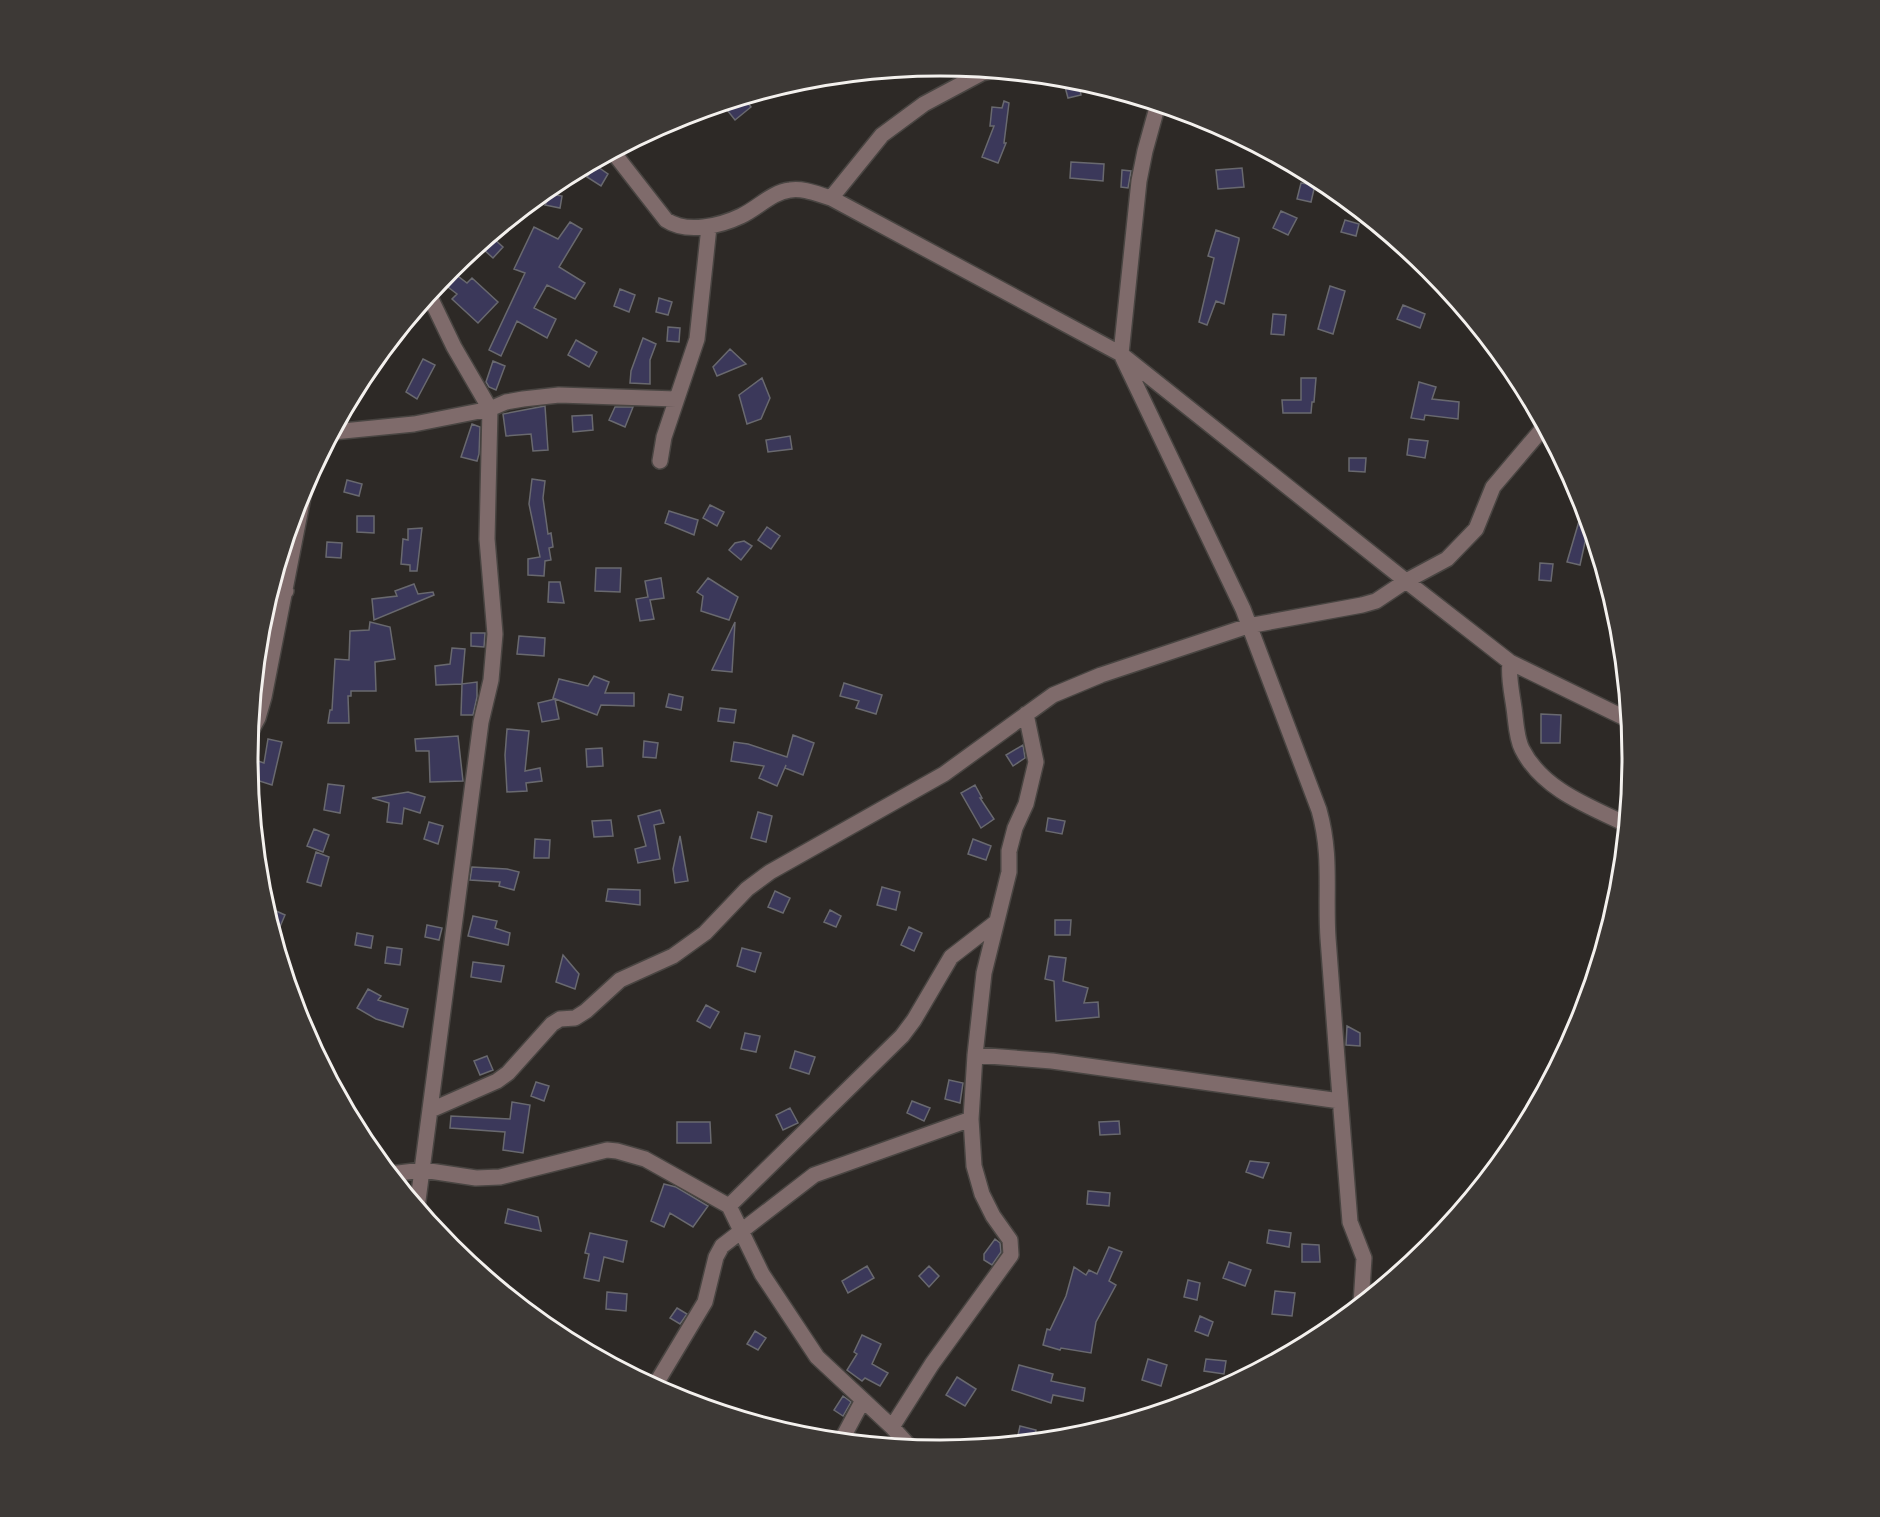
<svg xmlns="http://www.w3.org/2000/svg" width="1880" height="1517" font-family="'Fira Sans Condensed',sans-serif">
	<rect width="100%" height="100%" fill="#2d2926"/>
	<path fill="#3b385a" stroke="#69696f" stroke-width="1.5" d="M 1078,80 L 1081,95 L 1068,98 L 1064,83 Z
		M 744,98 L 751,107 L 735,120 L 727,110 Z
		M 1004,101 L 1009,103 L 1004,143 L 1006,143 L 998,163 L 982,157 L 994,126 L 990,126 L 992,107 L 1002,108 Z
		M 1071,162 L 1104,164 L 1103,181 L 1070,178 Z
		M 595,165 L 608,174 L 601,186 L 587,177 Z
		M 1242,168 L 1244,187 L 1218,189 L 1216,170 Z
		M 1122,170 L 1131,171 L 1128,188 L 1121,187 Z
		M 1301,183 L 1315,185 L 1311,202 L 1297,199 Z
		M 551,194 L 562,196 L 560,208 L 545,205 Z
		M 1281,211 L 1297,218 L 1288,235 L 1273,228 Z
		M 1345,220 L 1359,224 L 1356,236 L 1341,232 Z
		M 570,222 L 582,229 L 559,267 L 585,283 L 575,299 L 547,285 L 534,308 L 556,319 L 547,338 L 517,321 L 501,356 L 489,350 L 525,273 L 514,269 L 534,227 L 558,239 Z
		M 1216,230 L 1239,238 L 1239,240 L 1224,304 L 1216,301 L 1207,325 L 1199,322 L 1214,258 L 1208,256 Z
		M 492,237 L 503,247 L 493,258 L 483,249 Z
		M 450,270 L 467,283 L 472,278 L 498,302 L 478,323 L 452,299 L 457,294 L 440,281 Z
		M 1330,286 L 1345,291 L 1333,334 L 1318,329 Z
		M 620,289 L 635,295 L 629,312 L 614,306 Z
		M 659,298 L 672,302 L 668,315 L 656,312 Z
		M 1403,305 L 1425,314 L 1420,328 L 1397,319 Z
		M 1273,314 L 1286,315 L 1284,335 L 1271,334 Z
		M 668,327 L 680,328 L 679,342 L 667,341 Z
		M 643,338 L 656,344 L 650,360 L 650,384 L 630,383 L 631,371 Z
		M 576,340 L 597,352 L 589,367 L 568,355 Z
		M 730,349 L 746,364 L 717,376 L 713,367 Z
		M 423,359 L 435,365 L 417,399 L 406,392 Z
		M 493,361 L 505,366 L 496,390 L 489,387 L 486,382 Z
		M 762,378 L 770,398 L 761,419 L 747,424 L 739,395 Z
		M 1301,378 L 1316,378 L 1314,402 L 1312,402 L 1311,413 L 1283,413 L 1282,400 L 1301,400 Z
		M 1419,382 L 1436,387 L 1432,399 L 1459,402 L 1458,419 L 1425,415 L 1424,420 L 1411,418 Z
		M 545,406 L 548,450 L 533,451 L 531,434 L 506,436 L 503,414 Z
		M 615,407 L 633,407 L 625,427 L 609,420 Z
		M 592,415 L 593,430 L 573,432 L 572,416 Z
		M 472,424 L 480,427 L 479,454 L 477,461 L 461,457 Z
		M 790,436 L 792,449 L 768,452 L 766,440 Z
		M 1409,439 L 1428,441 L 1425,458 L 1407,455 Z
		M 1349,458 L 1366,458 L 1365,472 L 1349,471 Z
		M 532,479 L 545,481 L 543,498 L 548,534 L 551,533 L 553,547 L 549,548 L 551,560 L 545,561 L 544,576 L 528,575 L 528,559 L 540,557 L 529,504 Z
		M 347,480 L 362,484 L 359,496 L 344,492 Z
		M 710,505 L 724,512 L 717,526 L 703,518 Z
		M 669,511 L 698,520 L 694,535 L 665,523 Z
		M 1582,511 L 1586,512 L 1589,524 L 1580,565 L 1567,562 Z
		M 357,516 L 374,516 L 374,533 L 357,532 Z
		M 767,527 L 780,536 L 771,549 L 758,540 Z
		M 422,528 L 417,571 L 410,571 L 410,565 L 401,564 L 403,539 L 408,540 L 408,529 Z
		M 744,541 L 752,546 L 741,560 L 729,550 L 735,543 Z
		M 327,542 L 342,543 L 341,558 L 326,557 Z
		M 1540,563 L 1553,564 L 1551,581 L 1539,580 Z
		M 596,568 L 621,568 L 620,592 L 595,591 Z
		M 661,578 L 664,598 L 650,600 L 654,619 L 640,621 L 636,599 L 648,597 L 645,581 Z
		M 708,578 L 738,597 L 729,620 L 701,611 L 703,596 L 697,592 Z
		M 549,582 L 560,582 L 564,603 L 548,602 Z
		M 414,584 L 418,594 L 433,592 L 434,595 L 374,620 L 372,599 L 397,596 L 395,591 Z
		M 370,622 L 390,627 L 395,659 L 375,662 L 376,691 L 351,691 L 351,696 L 348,696 L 349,723 L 328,723 L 330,710 L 332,710 L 335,659 L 349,660 L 350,631 L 369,630 Z
		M 735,622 L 732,672 L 712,670 Z
		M 471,633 L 485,633 L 484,647 L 471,646 Z
		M 519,636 L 545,638 L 544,656 L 517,654 Z
		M 452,648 L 465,649 L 462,684 L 477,682 L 477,697 L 473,715 L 461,715 L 462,684 L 436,685 L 435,666 L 450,664 Z
		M 594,676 L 609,682 L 605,693 L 634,693 L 634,706 L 601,705 L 597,715 L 553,698 L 559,679 L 588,686 Z
		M 844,683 L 882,695 L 876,714 L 856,708 L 859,701 L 840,696 Z
		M 669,694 L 683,697 L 681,710 L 666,707 Z
		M 555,699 L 559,719 L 542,722 L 538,703 Z
		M 720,708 L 736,710 L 734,723 L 718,721 Z
		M 1541,714 L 1561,715 L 1560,743 L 1541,743 Z
		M 507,729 L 529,731 L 525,771 L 540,768 L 542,781 L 526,783 L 527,791 L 507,792 L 505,755 Z
		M 793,735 L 814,743 L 803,775 L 785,768 L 786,765 L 777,786 L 759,778 L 764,766 L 731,761 L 734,742 L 748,744 L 787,757 Z
		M 458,736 L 463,781 L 430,782 L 429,751 L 416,751 L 415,739 Z
		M 268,739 L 282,742 L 272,785 L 253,779 L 258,761 L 264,763 Z
		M 644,741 L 658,743 L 656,758 L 643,757 Z
		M 1023,745 L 1025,758 L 1013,766 L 1006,755 Z
		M 602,748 L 603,766 L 587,767 L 586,749 Z
		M 328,784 L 344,786 L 340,813 L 324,810 Z
		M 975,785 L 982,798 L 980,798 L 994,819 L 981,828 L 961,793 Z
		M 408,792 L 425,797 L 420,813 L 404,808 L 402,824 L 387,822 L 389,803 L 372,798 Z
		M 660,810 L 664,823 L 654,825 L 660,859 L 638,863 L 635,849 L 646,846 L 638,816 Z
		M 758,812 L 772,816 L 766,842 L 751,838 Z
		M 1048,818 L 1065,821 L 1062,834 L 1046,831 Z
		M 611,820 L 613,836 L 594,837 L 592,821 Z
		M 429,822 L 443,826 L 438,844 L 424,839 Z
		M 314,829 L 329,835 L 323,852 L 307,846 Z
		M 680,836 L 688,881 L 675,883 L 673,869 Z
		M 535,839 L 550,840 L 549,858 L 534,858 Z
		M 973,839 L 991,846 L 986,860 L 968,854 Z
		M 316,852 L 329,857 L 321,886 L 307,882 Z
		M 472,867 L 507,869 L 519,872 L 514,890 L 499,886 L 500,882 L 470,880 Z
		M 882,887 L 900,892 L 896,910 L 877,905 Z
		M 608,889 L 640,890 L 640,905 L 606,901 Z
		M 775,891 L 790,898 L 783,913 L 768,907 Z
		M 265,906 L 285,915 L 279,929 L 270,925 Z
		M 830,910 L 841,916 L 836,927 L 824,922 Z
		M 473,916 L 497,921 L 495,928 L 510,933 L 508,945 L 468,936 Z
		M 1055,920 L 1071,920 L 1070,935 L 1055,935 Z
		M 427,925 L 442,928 L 439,940 L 425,937 Z
		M 909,927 L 922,933 L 914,951 L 901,945 Z
		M 357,933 L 373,936 L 371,948 L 355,945 Z
		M 387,947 L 402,949 L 400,965 L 385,963 Z
		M 742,948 L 761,953 L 755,972 L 737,966 Z
		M 563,955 L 579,974 L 575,989 L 556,982 Z
		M 1049,956 L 1066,958 L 1063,981 L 1088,988 L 1084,1003 L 1098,1002 L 1099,1017 L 1056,1021 L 1054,981 L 1045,979 Z
		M 473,962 L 504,966 L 501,982 L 471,977 Z
		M 368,989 L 381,996 L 378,1000 L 408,1009 L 403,1027 L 376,1019 L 357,1008 Z
		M 706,1005 L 719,1012 L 710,1028 L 697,1021 Z
		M 1347,1026 L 1360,1033 L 1360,1046 L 1346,1045 Z
		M 745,1033 L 760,1036 L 756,1052 L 741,1049 Z
		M 795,1051 L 815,1057 L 809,1074 L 790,1068 Z
		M 487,1056 L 493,1070 L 480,1075 L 474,1061 Z
		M 949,1080 L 963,1083 L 960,1103 L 945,1099 Z
		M 536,1082 L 549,1086 L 544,1101 L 531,1096 Z
		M 912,1101 L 930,1108 L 924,1121 L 907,1113 Z
		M 512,1102 L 530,1105 L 523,1153 L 503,1150 L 505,1132 L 450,1128 L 451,1116 L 510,1119 Z
		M 790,1108 L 798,1123 L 783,1130 L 776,1115 Z
		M 1119,1121 L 1120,1134 L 1100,1135 L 1099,1122 Z
		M 677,1122 L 710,1122 L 711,1143 L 677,1143 Z
		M 1250,1161 L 1269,1163 L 1263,1178 L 1246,1172 Z
		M 664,1184 L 676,1187 L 708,1206 L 693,1227 L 670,1213 L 664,1227 L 651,1221 Z
		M 1088,1191 L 1110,1193 L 1109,1206 L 1087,1204 Z
		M 508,1209 L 538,1217 L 541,1231 L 505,1223 Z
		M 1269,1230 L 1291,1233 L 1289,1247 L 1267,1243 Z
		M 590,1233 L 627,1241 L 623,1262 L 604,1257 L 599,1281 L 584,1278 L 589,1254 L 585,1253 Z
		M 995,1239 L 1000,1243 L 1001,1252 L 992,1265 L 984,1260 L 984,1254 Z
		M 1302,1244 L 1319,1245 L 1320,1262 L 1302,1262 Z
		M 1109,1247 L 1122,1252 L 1109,1281 L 1116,1285 L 1096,1322 L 1091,1353 L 1061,1348 L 1060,1350 L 1043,1345 L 1047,1329 L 1050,1330 L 1066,1296 L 1074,1267 L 1086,1275 L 1089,1270 L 1097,1274 Z
		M 1229,1262 L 1251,1270 L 1245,1286 L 1223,1278 Z
		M 867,1266 L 874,1278 L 848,1293 L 842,1281 Z
		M 929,1266 L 939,1276 L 929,1287 L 919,1276 Z
		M 1188,1280 L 1200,1283 L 1197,1300 L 1184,1297 Z
		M 1275,1291 L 1295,1293 L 1292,1316 L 1272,1314 Z
		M 607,1292 L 627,1294 L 626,1311 L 606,1309 Z
		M 677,1308 L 687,1314 L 680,1324 L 670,1318 Z
		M 1200,1316 L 1213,1322 L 1208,1336 L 1195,1331 Z
		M 755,1331 L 766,1338 L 758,1350 L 747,1344 Z
		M 862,1335 L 881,1344 L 872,1364 L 888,1373 L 880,1386 L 865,1378 L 862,1381 L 847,1370 L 857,1354 L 854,1352 Z
		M 1148,1359 L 1167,1365 L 1161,1386 L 1142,1380 Z
		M 1206,1359 L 1226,1361 L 1224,1374 L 1204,1371 Z
		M 1019,1365 L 1053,1374 L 1051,1381 L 1085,1388 L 1083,1401 L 1053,1395 L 1051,1403 L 1012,1390 Z
		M 957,1377 L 976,1389 L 965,1406 L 946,1395 Z
		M 843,1396 L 851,1402 L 843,1416 L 834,1410 Z
		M 1020,1426 L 1036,1430 L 1034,1442 L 1016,1444 Z"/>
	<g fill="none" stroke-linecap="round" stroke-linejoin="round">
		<g stroke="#494542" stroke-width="18">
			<path id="minor" d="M 1158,104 L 1145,151 L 1139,181 L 1121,354 L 1243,609 L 1319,810 C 1332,856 1325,892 1328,938 C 1335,1033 1342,1127 1350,1222 L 1364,1258 L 1361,1304
				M 613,152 L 666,220 C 687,234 720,226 741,216 C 758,208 772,192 790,190 C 804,188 817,194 831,198 L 1121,354 L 1406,581 L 1510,662 C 1508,677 1512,693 1514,708 C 1516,721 1516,737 1522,749 C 1542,789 1588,806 1626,824
				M 831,198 L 882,135 L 924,104 L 982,73 L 990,71
				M 333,432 L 414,424 L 490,409 L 506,402 L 523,399 L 559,395 L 676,399
				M 660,461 L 664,437 L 697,339 L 709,227
				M 269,595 L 286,591
				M 1510,662 L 1629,720
				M 250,733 L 258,718 L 264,697 L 306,482
				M 975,1055 L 1052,1061 L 1340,1101
				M 431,1110 L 497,1081 L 508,1073 L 552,1024 L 560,1019 L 575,1018 L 586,1011 L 620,980 L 673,956 L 705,933 L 747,889 L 770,872 L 944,774 L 1053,695 L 1101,675 L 1248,626 L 1362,605 L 1376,601 L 1406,581 L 1447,559 L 1476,529 L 1493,487 L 1544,427
				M 390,1174 L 423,1170 L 476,1178 L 500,1177 L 607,1150 L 617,1151 L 645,1159 L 729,1206 L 762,1274 L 817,1357 L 892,1427 L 911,1448
				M 729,1206 L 902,1036 L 914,1020 L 951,957 L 995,923
				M 417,1208 L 481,722 L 491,680 L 495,634 L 487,539 L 490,409 L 454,347 L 429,295
				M 654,1387 L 705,1302 L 716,1257 L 722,1246 L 814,1175 L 971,1119
				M 892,1427 L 932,1364 L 1011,1255 L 1010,1240 L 993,1216 L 982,1194 L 974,1166 L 971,1119 L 975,1055 L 984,973 L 1009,872 L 1009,851 L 1015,828 L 1026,804 L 1036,762 L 1026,714
				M 841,1441 L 863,1400"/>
		</g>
		<use href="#minor" stroke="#7f6b6b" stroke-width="15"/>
	</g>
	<path d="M0 0H1880V1517H0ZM258 758a682 682 0 1 1 1364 0a682 682 0 1 1-1364 0Z" fill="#3d3936" fill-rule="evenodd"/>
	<path fill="none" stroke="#f4f1ee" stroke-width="3" d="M258 758a682 682 0 1 1 1364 0a682 682 0 1 1-1364 0Z"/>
</svg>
